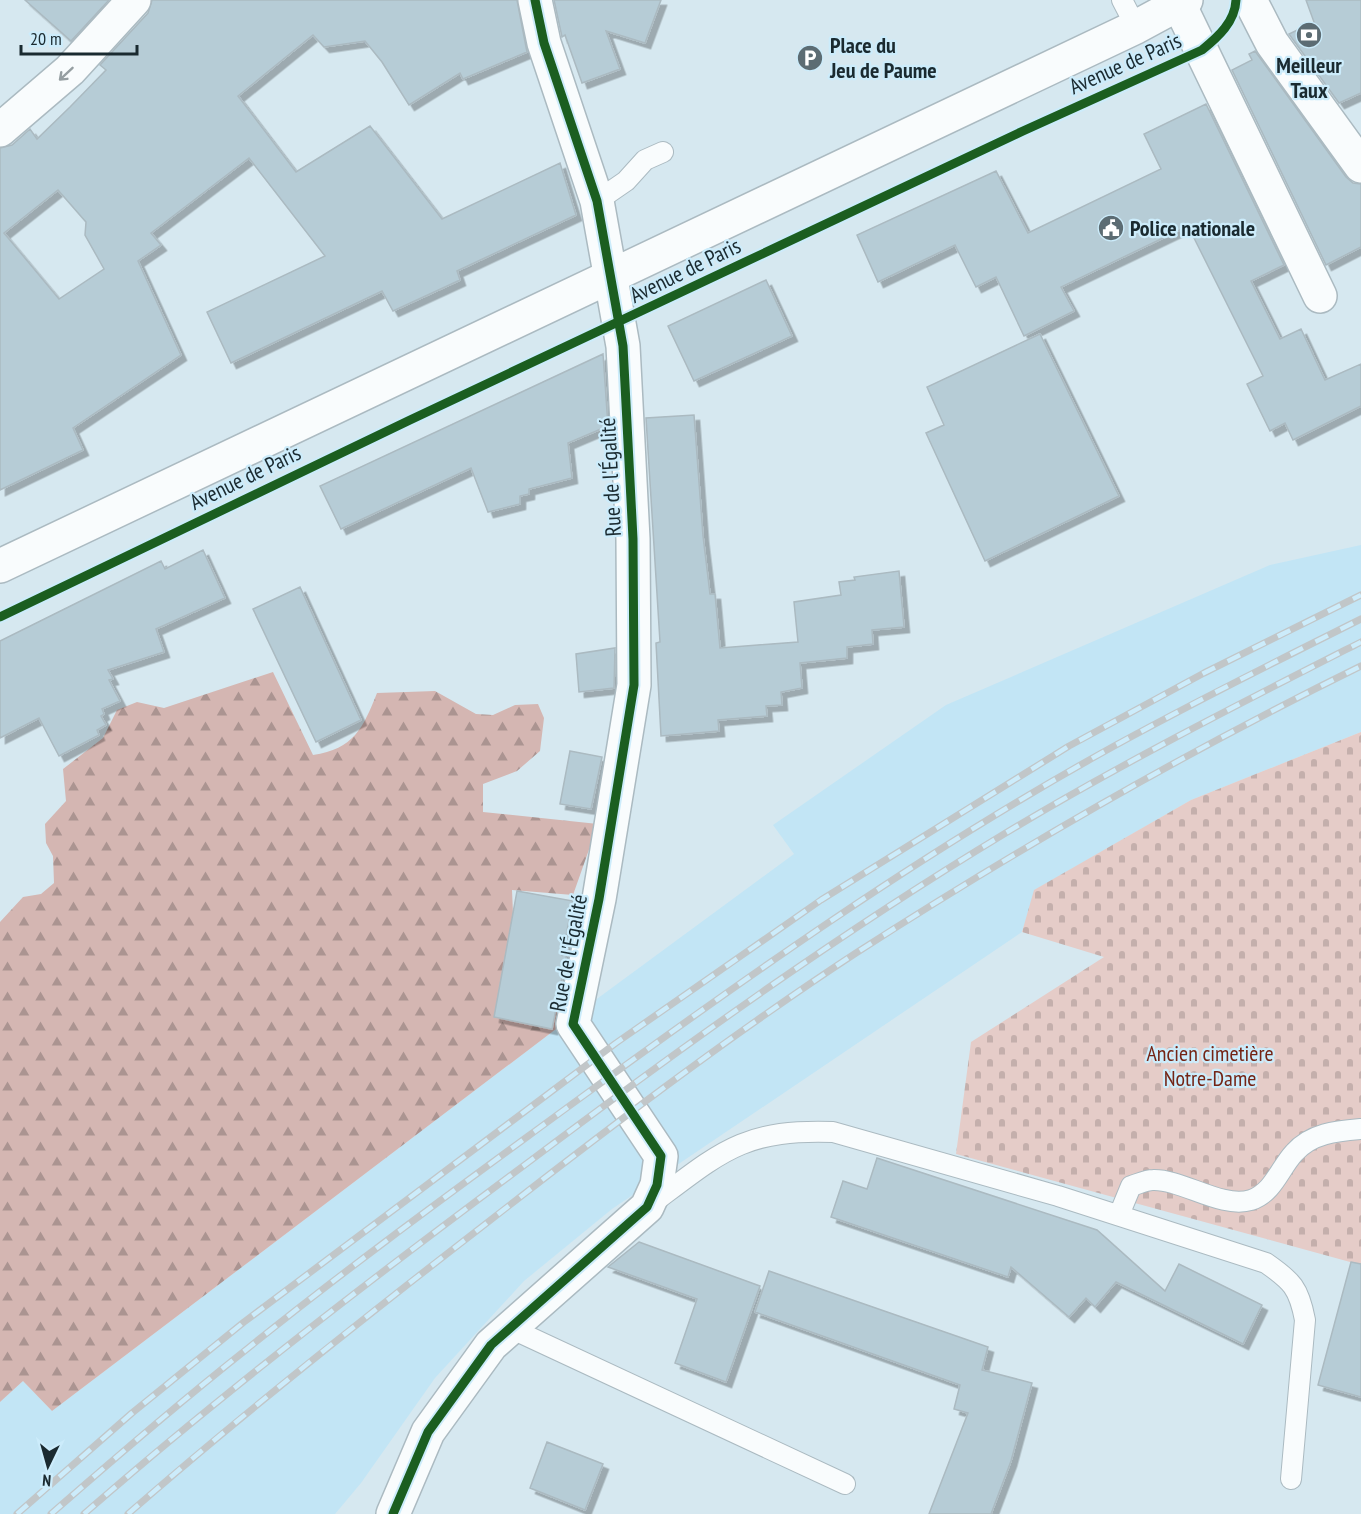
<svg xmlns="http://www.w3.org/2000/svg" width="1361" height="1514" font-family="'PT Sans Narrow',sans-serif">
	<defs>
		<pattern id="forest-firs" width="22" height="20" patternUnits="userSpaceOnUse" patternTransform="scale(1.5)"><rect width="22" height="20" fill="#d4b6b2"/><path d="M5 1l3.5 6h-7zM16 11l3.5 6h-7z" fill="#ab9491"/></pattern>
		<pattern id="cemetery-stones" width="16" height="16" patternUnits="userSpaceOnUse" patternTransform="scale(1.5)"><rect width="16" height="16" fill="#e5ccc8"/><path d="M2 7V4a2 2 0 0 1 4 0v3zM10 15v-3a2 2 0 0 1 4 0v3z" fill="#c4afac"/></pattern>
		<filter id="shadow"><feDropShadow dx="5.5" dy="5.5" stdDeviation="0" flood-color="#0004"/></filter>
	</defs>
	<rect width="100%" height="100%" fill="#d6e8f0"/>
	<path fill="#c2e5f5" d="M 1361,545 L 1361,732 L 1191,800 L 1035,890 L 1022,932 L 612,1209 L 524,1281 L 435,1378 L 361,1483 L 335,1514 L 0,1514 L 0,1402 L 23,1381 L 52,1411 L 556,1029 L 794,854 L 773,825 L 946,705 L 1270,565 Z"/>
	<path fill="url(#forest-firs)" d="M 273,672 L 313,755 C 354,749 363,728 377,693 L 435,691 L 476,714 L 493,715 L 515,705 L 538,704 L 544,718 L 540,751 L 517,771 L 483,784 L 483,812 L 598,824 L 573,895 L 512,890 L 516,983 L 564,987 L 556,1029 L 52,1411 L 23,1381 L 0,1402 L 0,922 L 23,897 L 41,894 L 54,883 L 53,856 L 46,843 L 45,824 L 66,801 L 63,769 L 103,738 L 117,710 L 137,702 L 164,708 Z"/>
	<path fill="url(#cemetery-stones)" d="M 1361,732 L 1361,1265 L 956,1154 L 971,1042 L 1104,957 L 1022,932 L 1034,890 L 1191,800 Z"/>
	<path fill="#b6ccd6" stroke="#abbac1" stroke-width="1.5" fill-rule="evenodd" filter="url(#shadow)" d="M 25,0 L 109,0 L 71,41 Z
		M 152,0 L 517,0 L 527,52 L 463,79 L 460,73 L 409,105 L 382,62 L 365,41 L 324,47 L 313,35 L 238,96 L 296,172 L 370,126 L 442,219 L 560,163 L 576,215 L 457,271 L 460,280 L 393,311 L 382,291 L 231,363 L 207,312 L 325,256 L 249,158 L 151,233 L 161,245 L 138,261 L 181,355 L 73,428 L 83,450 L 0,490 L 0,148 L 12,145 L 30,129 L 37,139 L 70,107 L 106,70 L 100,65 L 148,13 ZM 58,190 L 86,222 L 85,235 L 104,269 L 59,299 L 4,233 Z
		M 554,0 L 661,0 L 645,43 L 606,31 L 620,69 L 582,83 L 565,35 L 562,37 Z
		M 1306,0 L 1361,0 L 1361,93 L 1339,103 L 1289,34 L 1314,22 Z
		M 1255,51 L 1346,177 L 1353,183 L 1361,184 L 1361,247 L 1326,265 L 1232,70 L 1252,60 L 1249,54 Z
		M 1206,104 L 1284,265 L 1251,281 L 1280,339 L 1301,329 L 1325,380 L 1361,364 L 1361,406 L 1293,440 L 1285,423 L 1270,431 L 1247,384 L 1263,376 L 1188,226 L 1061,287 L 1074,311 L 1024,336 L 996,277 L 976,287 L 955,245 L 878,282 L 857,235 L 996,171 L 1028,233 L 1161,169 L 1144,134 Z
		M 766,280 L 792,336 L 694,381 L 668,326 Z
		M 1040,334 L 1119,496 L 985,561 L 926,433 L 944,425 L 927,387 Z
		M 603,354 L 608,426 L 568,443 L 572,478 L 529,489 L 529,494 L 520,496 L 520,504 L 488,512 L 471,468 L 341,529 L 320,486 Z
		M 694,415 L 703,536 L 710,594 L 715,594 L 720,648 L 798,642 L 794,602 L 841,595 L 839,582 L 855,580 L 854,577 L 899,571 L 904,627 L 872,630 L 873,644 L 847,647 L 847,658 L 800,663 L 802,688 L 781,692 L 782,705 L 766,706 L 767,716 L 718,720 L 719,731 L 661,736 L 656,643 L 660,642 L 646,418 Z
		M 203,550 L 225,598 L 156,629 L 164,652 L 108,670 L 113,679 L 109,680 L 120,701 L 102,709 L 104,714 L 101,716 L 106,725 L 97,730 L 99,735 L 59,756 L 39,718 L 0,738 L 0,641 L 161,561 L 165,569 Z
		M 300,587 L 361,720 L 316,742 L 253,609 Z
		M 615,648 L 614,688 L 579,692 L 576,654 Z
		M 570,751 L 602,757 L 591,809 L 560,804 Z
		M 517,891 L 573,901 L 562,956 L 568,948 L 552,1029 L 494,1017 Z
		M 877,1158 L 1097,1230 L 1165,1291 L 1179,1264 L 1262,1305 L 1243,1344 L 1116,1282 L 1095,1307 L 1086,1298 L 1069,1317 L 1011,1267 L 1008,1277 L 831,1217 L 843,1181 L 867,1189 Z
		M 639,1242 L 760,1286 L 726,1382 L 675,1363 L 697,1299 L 608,1267 Z
		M 1351,1262 L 1361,1264 L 1361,1397 L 1318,1385 Z
		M 769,1271 L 988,1347 L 982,1370 L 1032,1383 L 1011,1461 L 991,1514 L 929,1514 L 968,1413 L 954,1409 L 960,1385 L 755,1312 Z
		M 547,1442 L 603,1464 L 585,1510 L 530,1488 Z"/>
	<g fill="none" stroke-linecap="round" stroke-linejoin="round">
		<g stroke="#abbac1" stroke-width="22">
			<path id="service" d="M 1122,0 L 1136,27
				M 597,201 L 626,181 L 645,160 L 663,152
				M 654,1202 C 722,1151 744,1129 833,1132 L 1058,1196 L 1266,1263 C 1292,1281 1299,1288 1305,1320 L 1291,1479
				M 1119,1215 L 1131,1186 C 1138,1184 1146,1180 1153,1180 C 1182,1179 1221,1209 1251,1200 C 1273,1193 1280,1168 1294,1153 C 1311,1133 1337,1131 1361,1129
				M 510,1328 L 845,1484"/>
		</g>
		<g stroke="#abbac1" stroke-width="36">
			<path id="minor" d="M 1250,0 L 1272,43 L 1361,166
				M 1179,4 L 1320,296
				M 0,130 L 70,70 L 134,0
				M 393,1514 L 428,1432 L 491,1345 L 647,1207 L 657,1185 L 661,1156 L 573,1024 L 599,899 L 634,685 L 633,539 L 623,346 L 597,201 L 544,43 L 535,0"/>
		</g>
		<g stroke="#abbac1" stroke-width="36">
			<path id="secondary" d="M 0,566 L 1136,27 L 1186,0"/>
		</g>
		<use href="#service" stroke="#f9fcfd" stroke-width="20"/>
		<use href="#minor" stroke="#f9fcfd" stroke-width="33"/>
		<use href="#secondary" stroke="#f9fcfd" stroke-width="33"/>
		<g stroke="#c1c6c8" stroke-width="7">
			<path id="rail" d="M 17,1514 L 132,1413 L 244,1322 L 616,1043 L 821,900 L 1069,746 L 1204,673 L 1361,595
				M 51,1514 C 115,1458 180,1402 247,1349 C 352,1264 463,1184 572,1104 C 742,980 914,858 1098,755 C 1184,707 1273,663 1361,619
				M 84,1514 C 227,1389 378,1274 530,1161 C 683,1046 840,933 1004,834 C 1120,764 1241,703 1361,642
				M 128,1514 C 241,1415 360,1321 479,1229 C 602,1133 726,1038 856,953 C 1019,848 1188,751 1361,666"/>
		</g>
		<use href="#rail" stroke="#ccecfb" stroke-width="4.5" stroke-dasharray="14" stroke-linecap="butt"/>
		<g stroke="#ccecfb" stroke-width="13">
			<path id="cycleway" d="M 0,617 L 410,420 L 1023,131 L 1202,50 C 1218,37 1235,22 1236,0
				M 393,1514 L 428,1432 L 491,1345 L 647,1207 L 657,1185 L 661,1156 L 573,1024 L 599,899 L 634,685 L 633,539 L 623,346 L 597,201 L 544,43 L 535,0"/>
		</g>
		<use href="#cycleway" stroke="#1b5e20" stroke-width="9"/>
	</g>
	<defs><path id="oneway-shaft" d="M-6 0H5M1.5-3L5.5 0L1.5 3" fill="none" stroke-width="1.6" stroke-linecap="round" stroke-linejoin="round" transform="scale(1.5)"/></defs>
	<use stroke="#959ea1" href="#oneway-shaft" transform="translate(66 74) rotate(137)"/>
	<defs>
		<g id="bank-disc" transform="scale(1.35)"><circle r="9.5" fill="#5c6c73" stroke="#ccecfb"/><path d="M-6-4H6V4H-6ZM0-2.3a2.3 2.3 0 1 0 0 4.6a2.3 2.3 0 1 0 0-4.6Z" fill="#fff"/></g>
		<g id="parking-disc" transform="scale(1.35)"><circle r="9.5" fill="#5c6c73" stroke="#ccecfb"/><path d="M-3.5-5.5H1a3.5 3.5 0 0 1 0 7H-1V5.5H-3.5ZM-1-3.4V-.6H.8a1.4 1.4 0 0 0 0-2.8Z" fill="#fff"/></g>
		<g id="civic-disc" transform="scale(1.35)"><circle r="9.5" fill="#5c6c73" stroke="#ccecfb"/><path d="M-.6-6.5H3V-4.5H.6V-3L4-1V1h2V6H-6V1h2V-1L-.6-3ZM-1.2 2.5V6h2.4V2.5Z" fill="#fff"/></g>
	</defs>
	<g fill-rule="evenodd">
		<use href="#bank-disc" x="1309" y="35"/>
		<use href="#parking-disc" x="810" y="58"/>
		<use href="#civic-disc" x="1111" y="228"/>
	</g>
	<g text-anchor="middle" stroke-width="4.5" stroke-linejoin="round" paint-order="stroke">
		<g font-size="22" font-weight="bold" fill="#1a2a30" stroke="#ccecfb" text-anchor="start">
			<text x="830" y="53">Place du<tspan x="830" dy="25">Jeu de Paume</tspan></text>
			<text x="1309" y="73" text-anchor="middle">Meilleur<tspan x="1309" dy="25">Taux</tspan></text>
			<text x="1130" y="236">Police nationale</text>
		</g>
		<g font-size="22" fill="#1a2a30" stroke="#ccecfb">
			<text transform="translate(1125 63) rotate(-24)" y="8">Avenue de Paris</text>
			<text transform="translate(685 270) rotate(-26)" y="8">Avenue de Paris</text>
			<text transform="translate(245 477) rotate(-26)" y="8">Avenue de Paris</text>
			<text transform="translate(610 477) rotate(-93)" y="8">Rue de l'Égalité</text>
			<text transform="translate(568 953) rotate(-79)" y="8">Rue de l'Égalité</text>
		</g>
		<g font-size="22" fill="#742415" stroke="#ccecfb">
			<text x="1210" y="1061">Ancien cimetière<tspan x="1210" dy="25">Notre-Dame</tspan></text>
		</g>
	</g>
	<g transform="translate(48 1466) rotate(185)" stroke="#ccecfb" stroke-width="4.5" paint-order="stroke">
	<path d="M0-4.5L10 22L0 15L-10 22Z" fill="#1a2a30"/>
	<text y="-9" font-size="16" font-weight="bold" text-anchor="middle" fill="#1a2a30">N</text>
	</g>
	<path d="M21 45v9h116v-9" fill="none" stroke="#1a2a30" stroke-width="3"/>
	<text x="30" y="45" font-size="18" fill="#1a2a30" stroke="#ccecfb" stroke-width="4.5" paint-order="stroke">20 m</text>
</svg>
